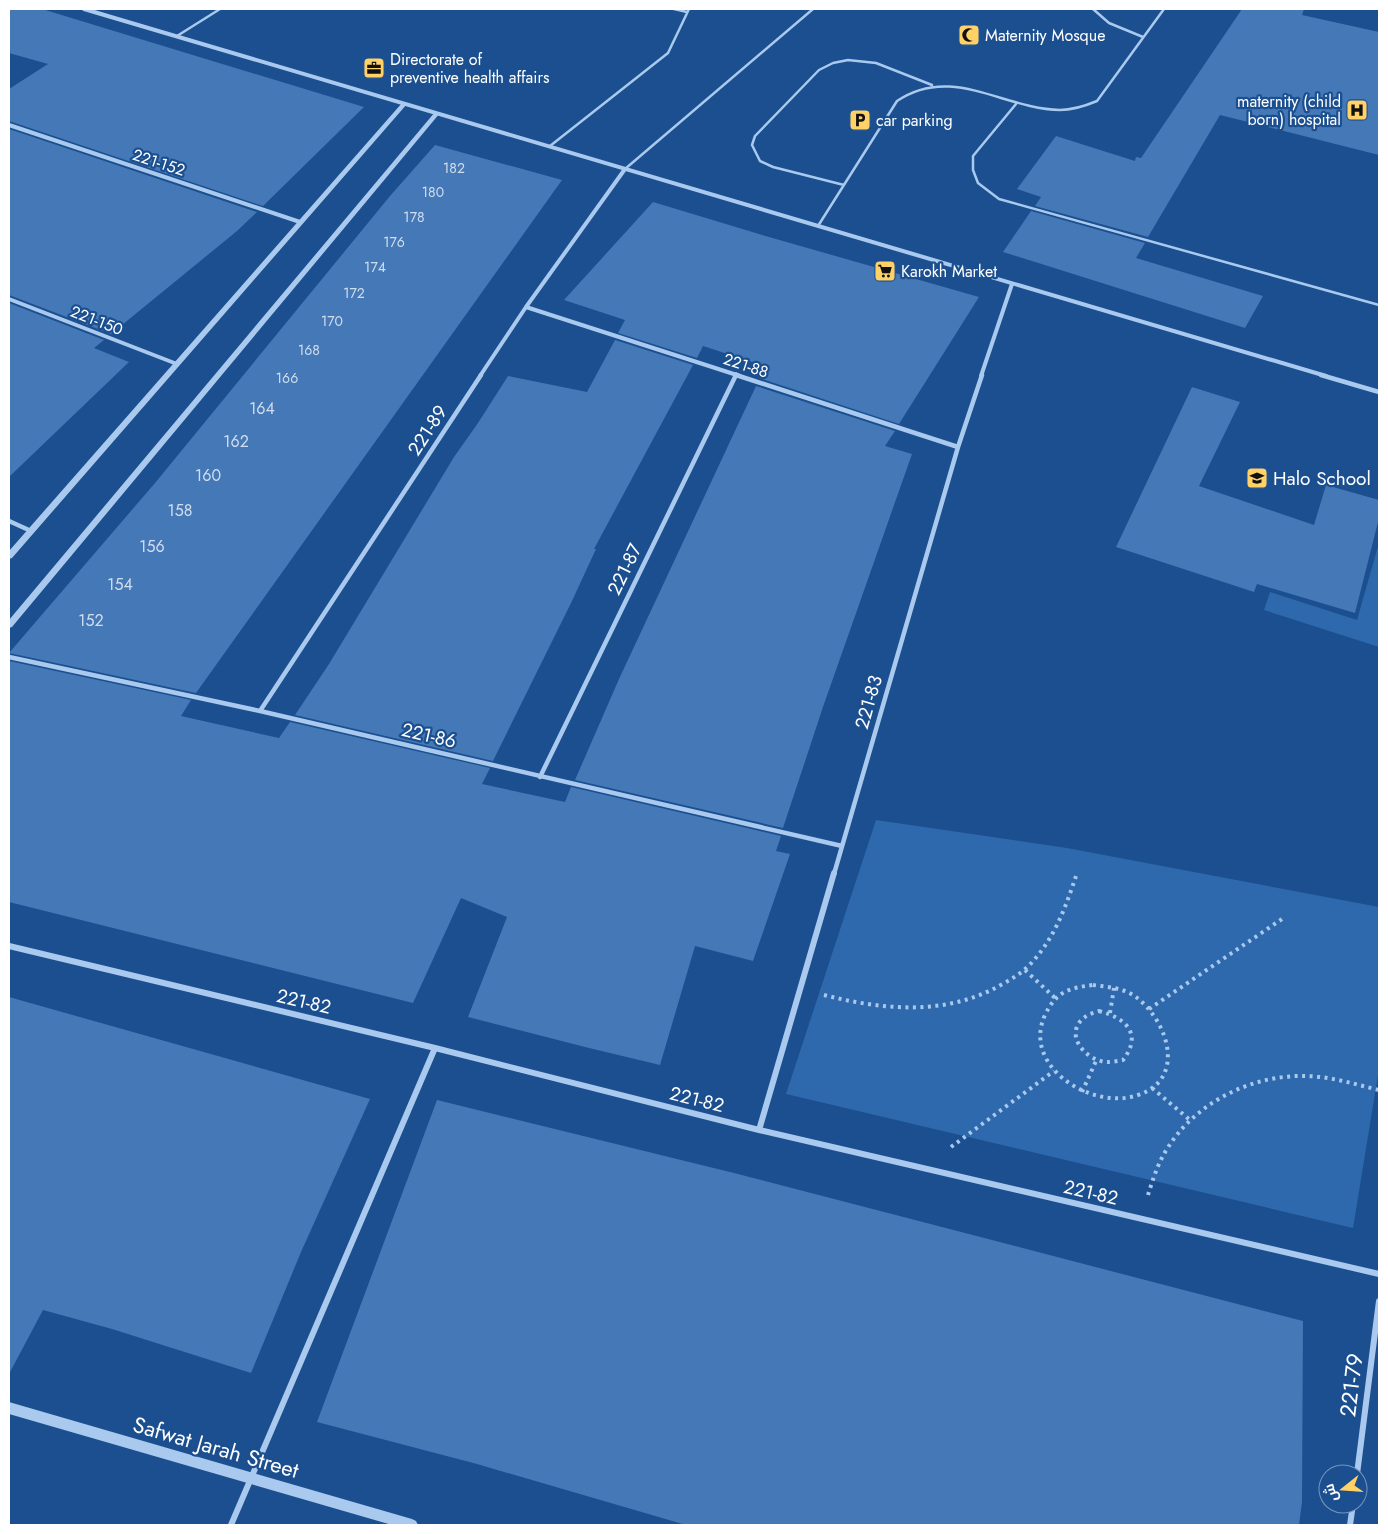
<svg xmlns="http://www.w3.org/2000/svg" width="1388" height="1534" font-family="Jost,Cairo,sans-serif">
	<rect width="100%" height="100%" fill="#1b4f8f"/>
	<path fill="#2e69ad" d="M 1379,543 L 1379,647 L 1264,610 L 1270,592 L 1357,620 Z
		M 876,820 L 1067,848 L 1379,907 L 1379,1069 L 1353,1228 L 786,1094 Z"/>
	<path fill="#4478b7" d="M 9,9 L 42,9 L 364,107 L 263,206 L 9,121 L 9,89 L 48,64 L 9,53 Z
		M 1242,9 L 1304,9 L 1302,15 L 1379,32 L 1379,155 L 1220,115 L 1148,237 L 1035,206 L 1041,197 L 1017,189 L 1056,136 L 1135,161 L 1136,157 L 1141,158 Z
		M 9,129 L 257,212 L 237,231 L 111,334 L 9,295 Z
		M 435,145 L 562,180 L 196,693 L 9,653 L 155,483 L 390,196 Z
		M 653,202 L 769,237 L 979,297 L 899,424 L 759,378 L 765,366 L 703,346 L 697,358 L 618,333 L 625,320 L 564,300 Z
		M 1031,211 L 1145,243 L 1136,258 L 1263,296 L 1245,328 L 1003,252 Z
		M 9,303 L 104,340 L 94,348 L 129,362 L 9,477 Z
		M 615,340 L 693,365 L 594,549 L 596,549 L 572,601 L 493,761 L 295,715 L 329,664 L 454,457 L 478,423 L 508,376 L 587,392 Z
		M 756,386 L 895,431 L 885,446 L 912,454 L 823,707 L 783,828 L 575,780 L 619,679 Z
		M 1192,387 L 1240,402 L 1199,486 L 1314,525 L 1326,485 L 1379,500 L 1379,518 L 1355,613 L 1257,584 L 1254,592 L 1116,547 Z
		M 9,661 L 191,700 L 181,716 L 239,729 L 279,738 L 290,722 L 490,768 L 482,784 L 565,802 L 571,787 L 781,836 L 776,851 L 790,854 L 753,961 L 695,946 L 660,1065 L 589,1048 L 468,1017 L 507,917 L 461,898 L 413,1003 L 9,902 Z
		M 9,997 L 370,1099 L 301,1252 L 251,1373 L 112,1329 L 43,1310 L 9,1374 Z
		M 437,1100 L 734,1173 L 1303,1321 L 1302,1502 L 1299,1525 L 686,1525 L 477,1464 L 317,1422 Z"/>
	<g fill="none" stroke-linecap="round" stroke-linejoin="round">
		<path stroke="#a9c9ee" stroke-width="4" stroke-dasharray="3 4.5" stroke-linecap="butt" d="M 1025,970 L 1055,998
			M 1093,985 C 1108,987 1124,988 1136,997 C 1168,1021 1187,1079 1138,1095 C 1093,1111 1021,1067 1045,1015 C 1056,992 1068,988 1093,985 Z
			M 824,995 C 883,1010 944,1016 999,986 C 1012,979 1024,972 1033,961 C 1055,937 1066,906 1076,876
			M 1149,1009 L 1285,917
			M 1099,1011 C 1126,1018 1143,1034 1123,1060 C 1118,1061 1112,1062 1107,1062 C 1086,1061 1062,1034 1085,1017 C 1088,1014 1094,1013 1099,1011 Z
			M 1110,1013 L 1114,988
			M 1152,1088 L 1190,1120
			M 1082,1092 L 1096,1061
			M 951,1147 L 1054,1071
			M 1148,1195 C 1153,1179 1158,1163 1167,1149 C 1195,1103 1251,1075 1304,1076 C 1329,1076 1354,1084 1379,1090"/>
		<path stroke="#a9c9ee" stroke-width="2.5" d="M 674,9 L 687,12
			M 1093,9 L 1109,23 L 1143,37
			M 177,36 L 220,9
			M 1016,104 L 973,156 L 973,170 L 978,183 L 999,199 L 1379,305
			M 550,146 L 668,53 L 689,9
			M 625,169 L 813,9
			M 844,185 L 773,167 L 760,161 L 752,145 L 755,136 L 819,70 L 833,63 L 848,60 L 876,63 L 932,85
			M 818,226 L 897,101 C 952,64 1003,109 1060,110 C 1073,110 1085,106 1097,101 L 1164,9"/>
		<path stroke="#a9c9ee" stroke-width="4" d="M 84,9 L 1326,376
			M 9,125 L 300,222
			M 9,299 L 177,364
			M 526,307 L 740,376
			M 480,376 L 526,307 L 625,169
			M 735,376 L 736,374
			M 981,376 L 1012,284"/>
		<path stroke="#a9c9ee" stroke-width="4.5" d="M 736,375 L 958,447
			M 1321,375 L 1379,392
			M 9,521 L 31,531
			M 9,657 L 260,711 L 842,846
			M 260,711 L 481,375
			M 540,777 L 736,375
			M 834,874 L 958,447 L 982,375"/>
		<path stroke="#a9c9ee" stroke-width="6" d="M 9,946 L 435,1048 L 759,1130 L 1379,1274
			M 759,1130 L 834,873
			M 1357,1474 L 1379,1301
			M 231,1525 L 435,1048
			M 1350,1525 L 1353,1504"/>
		<path fill="#a9c9ee" fill-rule="evenodd" d="M 402,103 L 407,104 L 12,558 L 9,559 L 9,551 Z
			M 435,112 L 440,113 L 12,627 L 9,628 L 9,620 Z
			M 9,1402 L 412,1519 L 416,1521 L 418,1525 L 392,1525 L 9,1414 Z"/>
	</g>
	<defs>
		<g id="mosque-square" transform="scale(1.125)"><rect x="-9" y="-9" width="18" height="18" rx="4" fill="#ffd166" stroke="#1b4f8f"/><path d="M3.5-4.9A6 6 0 1 0 3.5 4.9A5 5 0 1 1 3.5-4.9Z" fill="#111"/></g>
		<g id="office-square" transform="scale(1.125)"><rect x="-9" y="-9" width="18" height="18" rx="4" fill="#ffd166" stroke="#1b4f8f"/><path d="M-6-3h4V-5.5h4V-3h4V5H-6ZM-1-4.5V-3h2v-1.5ZM-6 0V1H6V0Z" fill="#111"/></g>
		<g id="hospital-square" transform="scale(1.125)"><rect x="-9" y="-9" width="18" height="18" rx="4" fill="#ffd166" stroke="#1b4f8f"/><path d="M-5-5h3v3.5h4V-5h3V5h-3V1.5h-4V5h-3Z" fill="#111"/></g>
		<g id="parking-square" transform="scale(1.125)"><rect x="-9" y="-9" width="18" height="18" rx="4" fill="#ffd166" stroke="#1b4f8f"/><path d="M-3.5-5.5H1a3.5 3.5 0 0 1 0 7H-1V5.5H-3.5ZM-1-3.4V-.6H.8a1.4 1.4 0 0 0 0-2.8Z" fill="#111"/></g>
		<g id="supermarket-square" transform="scale(1.125)"><rect x="-9" y="-9" width="18" height="18" rx="4" fill="#ffd166" stroke="#1b4f8f"/><path d="M-6-5.5h2.5l.6 2H6L4.5 2H-2.5L-4.4-4H-6ZM-1.5 3.2a1.3 1.3 0 1 0 .1 0ZM3 3.2a1.3 1.3 0 1 0 .1 0Z" fill="#111"/></g>
		<g id="school-square" transform="scale(1.125)"><rect x="-9" y="-9" width="18" height="18" rx="4" fill="#ffd166" stroke="#1b4f8f"/><path d="M0-5L7-2L0 1L-7-2ZM-4 1L0 2.5L4 1V4Q0 6-4 4Z" fill="#111"/></g>
	</defs>
	<g fill-rule="evenodd">
		<use href="#mosque-square" x="969" y="35"/>
		<use href="#office-square" x="374" y="68"/>
		<use href="#hospital-square" x="1357" y="110"/>
		<use href="#parking-square" x="860" y="120"/>
		<use href="#supermarket-square" x="885" y="271"/>
		<use href="#school-square" x="1257" y="478"/>
	</g>
	<g text-anchor="middle" stroke-width="4.5" stroke-linejoin="round" paint-order="stroke">
		<g font-size="14" fill="#d0dded">
			<text x="454" y="173">182</text>
			<text x="433" y="197">180</text>
			<text x="414" y="222">178</text>
			<text x="394" y="247">176</text>
			<text x="375" y="272">174</text>
			<text x="354" y="298">172</text>
			<text x="332" y="326">170</text>
			<text x="309" y="355">168</text>
			<text x="287" y="383">166</text>
		</g>
		<g font-size="16" fill="#fff" stroke="#1b4f8f" text-anchor="start">
			<text x="985" y="41">Maternity Mosque</text>
			<text x="390" y="65">Directorate of<tspan x="390" dy="18">preventive health affairs</tspan></text>
			<text x="1341" y="107" text-anchor="end">maternity (child<tspan x="1341" dy="18">born) hospital</tspan></text>
			<text x="876" y="126">car parking</text>
			<text x="901" y="277">Karokh Market</text>
		</g>
		<g font-size="16" fill="#fff" stroke="#1b4f8f">
			<text transform="translate(159 162) rotate(18)" y="6">221-152</text>
			<text transform="translate(97 320) rotate(21)" y="6">221-150</text>
			<text transform="translate(746 365) rotate(18)" y="6">221-88</text>
		</g>
		<g font-size="16" fill="#d0dded">
			<text x="262" y="414">164</text>
			<text x="236" y="447">162</text>
			<text x="208" y="481">160</text>
			<text x="180" y="516">158</text>
			<text x="152" y="552">156</text>
			<text x="120" y="590">154</text>
			<text x="91" y="626">152</text>
		</g>
		<g font-size="19" fill="#fff" stroke="#1b4f8f">
			<text transform="translate(427 430) rotate(-57)" y="7">221-89</text>
			<text transform="translate(624 569) rotate(-64)" y="7">221-87</text>
			<text transform="translate(868 702) rotate(-74)" y="7">221-83</text>
			<text transform="translate(429 735) rotate(13)" y="7">221-86</text>
			<text transform="translate(304 1001) rotate(13)" y="7">221-82</text>
			<text transform="translate(697 1099) rotate(14)" y="7">221-82</text>
			<text transform="translate(1091 1192) rotate(13)" y="7">221-82</text>
		</g>
		<g font-size="19" fill="#fff" stroke="#1b4f8f" text-anchor="start">
			<text x="1273" y="485">Halo School</text>
		</g>
		<g font-size="22" fill="#fff" stroke="#1b4f8f">
			<text transform="translate(1351 1385) rotate(-83)" y="8">221-79</text>
			<text transform="translate(216 1447) rotate(16)" y="8">Safwat Jarah Street</text>
		</g>
	</g>
	<rect width="1388" height="1534" fill="none" stroke="#ffffff" stroke-width="20"/>
	<g transform="translate(1343 1489) rotate(253)"><circle r="24" fill="#1b4f8f" stroke="#7695bc"/>
	<path d="M0-4L9 19L0 12L-9 19Z" fill="#ffd166"/>
	<text y="-8" font-size="14" font-weight="bold" text-anchor="middle" fill="#ffffff">ش</text>
	</g>
</svg>
